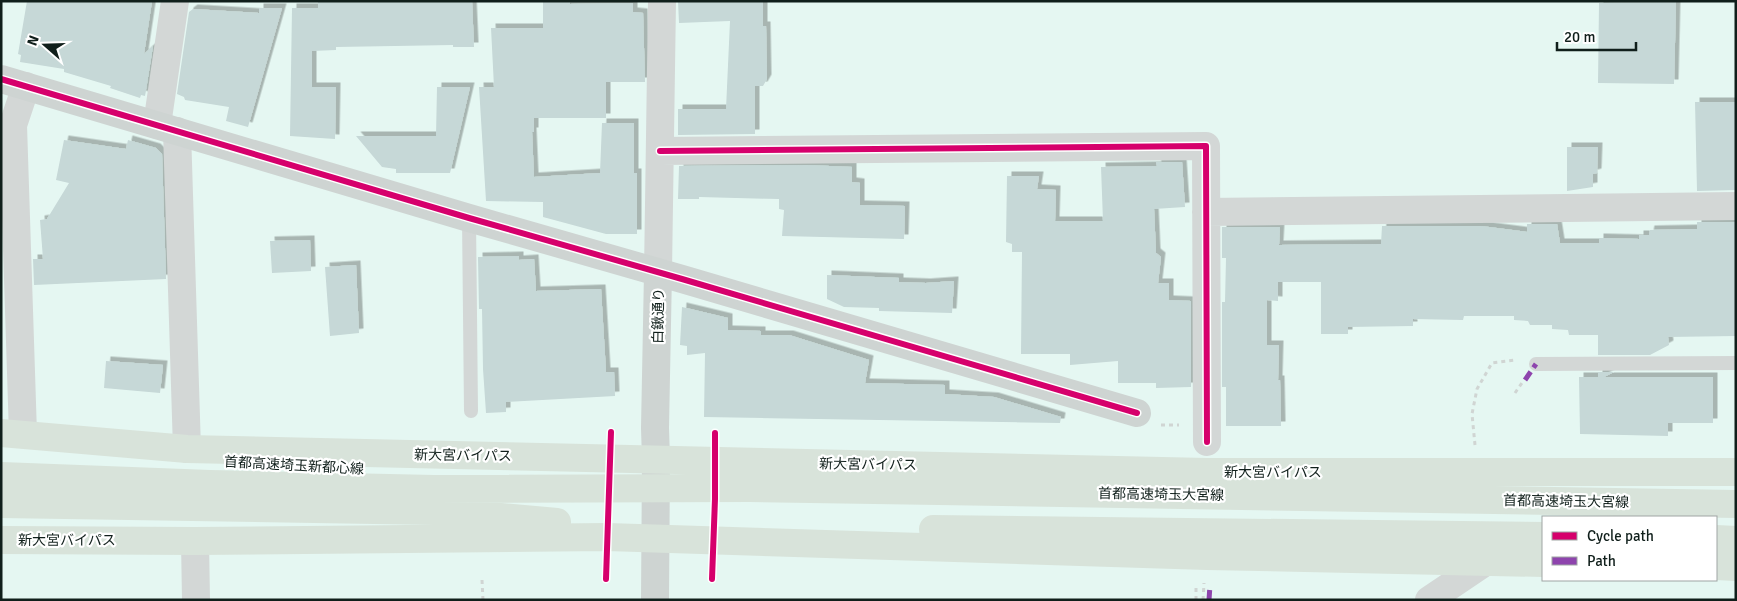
<svg xmlns="http://www.w3.org/2000/svg" width="1737" height="601" font-family="Signika,'Noto Sans JP',sans-serif">
	<defs>
		<filter id="shadow"><feDropShadow dx="4.5" dy="-4.5" stdDeviation="0" flood-color="#0004"/></filter>
	</defs>
	<rect width="100%" height="100%" fill="#e5f7f2"/>
	<path fill="#c6d8d7" filter="url(#shadow)" d="M 27,1 L 152,1 L 144,54 L 153,46 L 145,96 L 141,95 L 140,98 L 110,88 L 111,86 L 64,72 L 64,69 L 20,62 L 21,55 L 18,54 Z
		M 318,1 L 472,1 L 474,47 L 453,47 L 453,45 L 336,47 L 336,50 L 312,51 L 312,87 L 336,87 L 335,139 L 290,136 L 292,8 L 318,8 Z
		M 543,1 L 570,1 L 570,4 L 633,3 L 633,12 L 643,13 L 645,82 L 606,82 L 606,118 L 534,118 L 534,132 L 532,132 L 534,177 L 600,173 L 602,123 L 634,123 L 634,173 L 637,173 L 637,234 L 606,234 L 543,217 L 543,202 L 486,201 L 479,87 L 494,87 L 491,28 L 543,28 Z
		M 678,1 L 763,1 L 763,26 L 766,26 L 767,79 L 763,86 L 755,86 L 755,134 L 678,135 L 678,109 L 726,109 L 730,21 L 679,23 Z
		M 1676,2 L 1674,84 L 1598,83 L 1599,3 Z
		M 259,8 L 282,8 L 248,127 L 226,121 L 229,107 L 185,100 L 184,97 L 177,94 L 189,12 L 193,9 L 259,13 Z
		M 437,87 L 470,87 L 450,173 L 396,173 L 396,169 L 382,167 L 356,136 L 436,136 Z
		M 1695,102 L 1736,102 L 1736,190 L 1697,191 Z
		M 64,140 L 126,149 L 128,140 L 156,148 L 162,154 L 166,279 L 34,285 L 33,259 L 43,259 L 40,220 L 47,219 L 69,183 L 56,180 Z
		M 1567,147 L 1598,147 L 1597,173 L 1593,174 L 1593,187 L 1567,191 Z
		M 1156,162 L 1182,162 L 1185,207 L 1154,209 L 1156,253 L 1161,257 L 1158,283 L 1169,283 L 1169,300 L 1191,301 L 1191,387 L 1156,388 L 1156,383 L 1118,383 L 1118,361 L 1070,365 L 1070,354 L 1021,354 L 1022,252 L 1012,252 L 1012,244 L 1006,242 L 1007,176 L 1039,176 L 1037,189 L 1056,190 L 1055,221 L 1103,221 L 1101,167 L 1157,166 Z
		M 807,165 L 852,167 L 852,182 L 860,183 L 860,205 L 905,206 L 904,239 L 782,236 L 784,210 L 779,209 L 779,199 L 699,197 L 699,199 L 678,199 L 679,166 Z
		M 1697,222 L 1736,222 L 1736,336 L 1668,337 L 1669,345 L 1650,355 L 1598,355 L 1598,335 L 1569,335 L 1568,330 L 1552,329 L 1552,325 L 1530,325 L 1528,321 L 1514,320 L 1514,316 L 1464,316 L 1463,320 L 1413,319 L 1413,326 L 1348,327 L 1348,334 L 1321,334 L 1321,282 L 1278,282 L 1278,301 L 1267,300 L 1267,345 L 1279,345 L 1278,380 L 1280,380 L 1281,426 L 1226,426 L 1226,387 L 1222,387 L 1222,302 L 1225,302 L 1226,258 L 1222,258 L 1222,227 L 1280,227 L 1279,245 L 1381,244 L 1382,226 L 1481,226 L 1527,232 L 1527,224 L 1557,224 L 1560,243 L 1599,243 L 1599,238 L 1639,239 L 1639,235 L 1649,235 L 1650,230 L 1697,229 Z
		M 310,240 L 311,271 L 272,273 L 270,241 Z
		M 519,256 L 519,260 L 534,259 L 536,291 L 601,289 L 606,372 L 614,372 L 615,396 L 506,402 L 506,412 L 486,413 L 483,369 L 482,309 L 479,309 L 478,257 Z
		M 356,265 L 359,333 L 330,336 L 325,267 Z
		M 827,275 L 899,278 L 899,282 L 926,283 L 954,281 L 952,313 L 879,311 L 879,308 L 844,307 L 827,299 Z
		M 682,307 L 728,318 L 728,330 L 761,331 L 761,335 L 789,335 L 869,360 L 865,383 L 945,385 L 945,394 L 994,397 L 1061,417 L 1060,423 L 704,417 L 705,353 L 687,355 L 687,346 L 680,345 Z
		M 106,361 L 163,365 L 160,393 L 104,388 Z
		M 1598,372 L 1614,372 L 1604,377 L 1713,377 L 1713,423 L 1668,423 L 1668,436 L 1580,434 L 1579,377 L 1598,377 Z"/>
	<g fill="none" stroke-linecap="round" stroke-linejoin="round">
		<path stroke="#d0d5d3" stroke-width="3" stroke-dasharray="4 4" stroke-linecap="butt" d="M 1515,393 L 1524,380
			M 1161,425 L 1179,425
			M 1475,445 L 1472,414 L 1477,389 L 1492,363 L 1516,360
			M 482,580 L 483,600
			M 1196,600 L 1196,584
			M 1203,600 L 1204,583"/>
		<path stroke="#d3d7d6" stroke-width="14" d="M 469,218 L 471,411
			M 1536,364 L 1736,363"/>
		<path stroke="#d3d7d6" stroke-width="28" d="M 157,125 L 175,1
			M 177,131 L 187,449
			M 660,151 L 1206,146 L 1207,442
			M 1206,212 L 1736,206
			M 658,272 L 662,1
			M 23,434 L 13,125 L 26,86
			M 195,541 L 196,600
			M 1429,600 L 1487,561"/>
		<path stroke="#ced4d2" stroke-width="28" d="M 1,79 L 469,218 L 682,279 L 1137,413
			M 655,600 L 656,459 L 655,428 L 658,272"/>
		<path stroke="#d8e3da" stroke-width="28" d="M 1,433 L 187,449 L 1207,472 L 1736,472
			M 1,476 L 210,484 L 434,489 L 749,488 L 1736,504
			M 1,504 L 434,511 L 557,522
			M 933,529 L 1543,536
			M 1716,539 L 1736,540
			M 1,540 L 195,541 L 607,537 L 1207,556 L 1543,563
			M 1716,566 L 1736,567"/>
		<path stroke="#8e44ad" stroke-width="5" stroke-dasharray="10 5" stroke-linecap="butt" d="M 1525,380 L 1536,364
			M 1209,600 L 1210,585"/>
		<g stroke="#fff" stroke-width="9">
			<path id="cycleway" d="M 1,79 L 469,218 L 682,279 L 1137,413
				M 660,151 L 1206,146 L 1207,442
				M 606,579 L 611,432
				M 712,579 L 715,499 L 715,433"/>
		</g>
		<use href="#cycleway" stroke="#d6006c" stroke-width="6"/>
	</g>
	<g text-anchor="middle" stroke-width="4.5" stroke-linejoin="round" paint-order="stroke">
		<g font-size="14" fill="#101f1b" stroke="#fff">
			<text transform="translate(658 316) rotate(-89)" y="5">白鍬通り</text>
			<text transform="translate(463 455) rotate(1)" y="5">新大宮バイパス</text>
			<text transform="translate(868 464) rotate(1)" y="5">新大宮バイパス</text>
			<text transform="translate(294 465) rotate(3)" y="5">首都高速埼玉新都心線</text>
			<text x="1273" y="477">新大宮バイパス</text>
			<text transform="translate(1161 494) rotate(1)" y="5">首都高速埼玉大宮線</text>
			<text transform="translate(1566 501) rotate(1)" y="5">首都高速埼玉大宮線</text>
			<text x="67" y="545">新大宮バイパス</text>
		</g>
	</g>
	<rect width="1737" height="601" fill="none" stroke="#101f1b" stroke-width="5"/>
	<rect x="1542" y="516" width="175" height="65" fill="#ffffff" stroke="#9fa5a4"/>
	<rect x="1552" y="532" width="25" height="8" fill="#d6006c" stroke="#9fa5a4"/>
	<text x="1587" y="541" font-size="15" fill="#101f1b">Cycle path</text>
	<rect x="1552" y="557" width="25" height="8" fill="#8e44ad" stroke="#9fa5a4"/>
	<text x="1587" y="566" font-size="15" fill="#101f1b">Path</text>
	<g transform="translate(45 45) rotate(290)" stroke="#ffffff" stroke-width="4" paint-order="stroke">
	<path d="M0-4L9 19L0 12L-9 19Z" fill="#101f1b"/>
	<text y="-8" font-size="14" font-weight="bold" text-anchor="middle" fill="#101f1b">N</text>
	</g>
	<path d="M1557 42v8h79v-8" fill="none" stroke="#101f1b" stroke-width="2.5"/>
	<text x="1564" y="42" font-size="15" fill="#101f1b" stroke="#ffffff" stroke-width="4" paint-order="stroke">20 m</text>
</svg>
